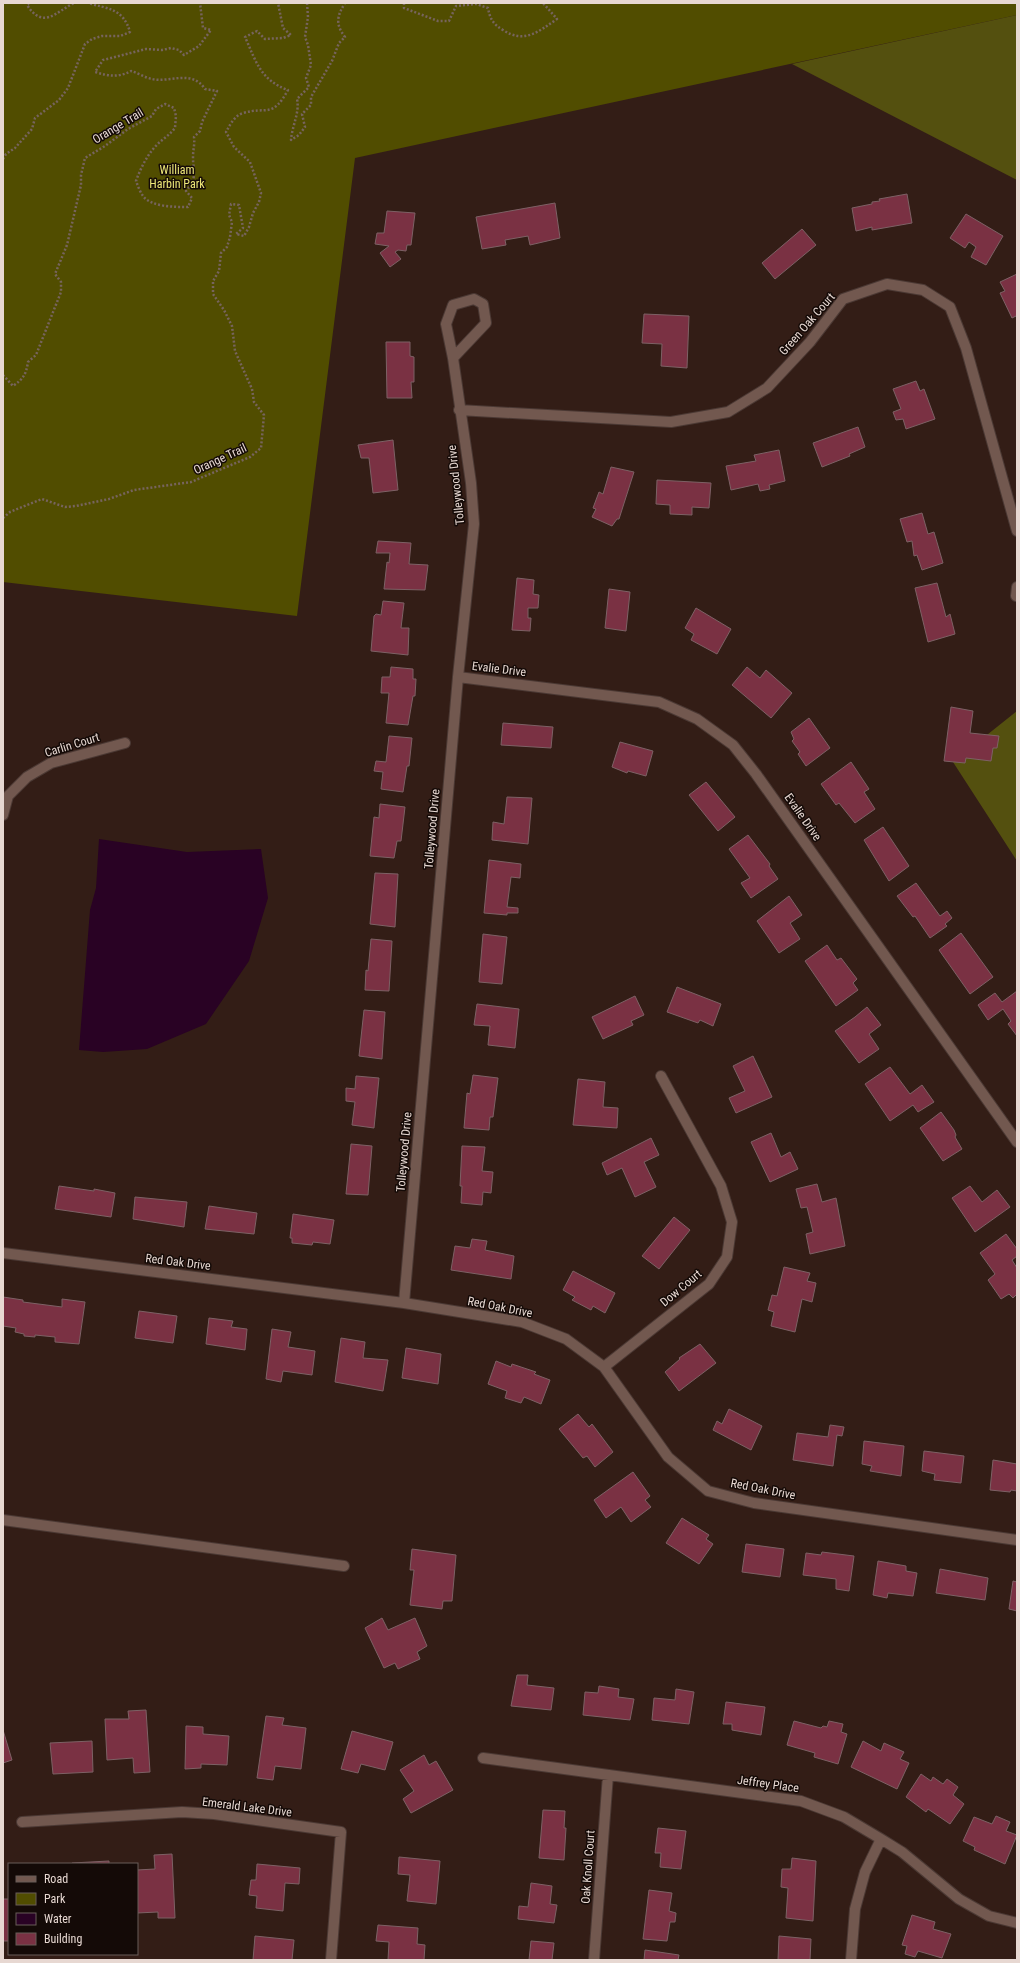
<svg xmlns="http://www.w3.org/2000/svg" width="1020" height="1963" font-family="'Roboto Condensed',sans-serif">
	<rect width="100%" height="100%" fill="#331d16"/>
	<path fill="#514d00" d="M 3,3 L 1017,3 L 1017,15 L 355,158 L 297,616 L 3,582 Z"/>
	<path fill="#54500f" d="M 1017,15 L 1017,180 L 792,64 Z
		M 1017,711 L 1017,861 L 953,762 Z"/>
	<path fill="#290224" d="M 99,839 L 187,852 L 261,849 L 268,898 L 249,961 L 206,1024 L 147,1049 L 103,1052 L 79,1050 L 90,910 L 96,888 Z"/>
	<path fill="#7a3143" stroke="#7d6165" d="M 907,194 L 912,223 L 872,230 L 872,227 L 856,231 L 852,208 L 872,204 L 872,202 L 880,201 L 879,199 Z
		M 555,203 L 560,238 L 530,245 L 528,236 L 505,240 L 506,245 L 482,249 L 476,217 Z
		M 387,211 L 415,213 L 411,245 L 407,245 L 406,251 L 398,250 L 395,252 L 401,259 L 390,267 L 380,253 L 389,246 L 375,244 L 377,233 L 384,233 Z
		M 966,214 L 1003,236 L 986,265 L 971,257 L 976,247 L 969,242 L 965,248 L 950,238 Z
		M 802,229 L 816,245 L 775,279 L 762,263 Z
		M 1017,274 L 1017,318 L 1016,316 L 1012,318 L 1000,293 L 1005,291 L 1000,282 Z
		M 644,314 L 689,316 L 687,368 L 661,366 L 662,344 L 642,343 Z
		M 386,342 L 410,342 L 410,356 L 414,357 L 414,382 L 411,382 L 412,398 L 387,398 Z
		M 916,381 L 920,391 L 924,389 L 935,419 L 906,429 L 903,419 L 896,420 L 893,412 L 901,409 L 893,389 Z
		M 858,427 L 865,447 L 849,454 L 850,456 L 822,467 L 813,443 Z
		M 393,440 L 398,490 L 373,493 L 369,458 L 361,458 L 358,445 Z
		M 779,450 L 785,481 L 769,485 L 770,489 L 760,491 L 758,484 L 731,490 L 726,466 L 756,461 L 754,455 Z
		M 611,467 L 634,472 L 619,519 L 617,519 L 612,526 L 592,517 L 596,509 L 593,508 L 599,492 L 603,494 Z
		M 657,480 L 711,483 L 709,508 L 692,507 L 692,515 L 670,514 L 670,505 L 656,504 Z
		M 922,513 L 928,534 L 934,532 L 943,563 L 922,570 L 917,555 L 914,556 L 912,541 L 907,542 L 900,519 Z
		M 378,541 L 411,543 L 409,564 L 428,565 L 425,590 L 384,589 L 387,562 L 389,563 L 390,553 L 376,553 Z
		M 517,578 L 534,580 L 533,594 L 539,595 L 538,608 L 528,608 L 528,618 L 531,618 L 530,631 L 512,630 Z
		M 937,583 L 946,617 L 950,614 L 955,634 L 928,642 L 915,588 Z
		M 609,589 L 630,592 L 626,631 L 605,628 Z
		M 383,601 L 404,603 L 401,628 L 409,628 L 408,655 L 371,651 L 374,616 L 376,614 L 381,615 Z
		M 696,608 L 731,629 L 717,654 L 691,640 L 694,634 L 685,628 Z
		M 391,667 L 413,669 L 413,679 L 416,679 L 415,696 L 413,696 L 408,725 L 386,723 L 389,693 L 381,693 L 382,677 L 390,677 Z
		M 747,667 L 760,678 L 766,670 L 792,693 L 771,718 L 732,685 Z
		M 951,707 L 973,711 L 970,733 L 999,736 L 997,748 L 993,748 L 991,761 L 966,758 L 965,763 L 944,761 Z
		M 809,718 L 830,748 L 806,766 L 798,754 L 800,752 L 792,741 L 794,739 L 791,732 Z
		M 503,723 L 553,727 L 551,748 L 501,745 Z
		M 389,736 L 412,738 L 409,766 L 407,766 L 403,792 L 381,789 L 383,772 L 374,771 L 376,761 L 386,762 Z
		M 620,742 L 653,751 L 646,776 L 628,771 L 627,773 L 612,767 Z
		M 851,762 L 869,789 L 864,792 L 875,809 L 855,823 L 839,803 L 836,805 L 821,784 Z
		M 706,782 L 735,817 L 718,831 L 689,795 Z
		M 507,797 L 532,798 L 528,844 L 492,840 L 493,822 L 504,824 Z
		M 380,804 L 405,807 L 401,841 L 397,841 L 394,858 L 370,856 L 374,817 L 379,818 Z
		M 883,827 L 909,866 L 889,881 L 864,840 Z
		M 748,835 L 770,864 L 769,866 L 778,879 L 751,898 L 741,883 L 750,878 L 729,849 Z
		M 489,860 L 521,864 L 520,878 L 511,877 L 507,907 L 518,908 L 518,913 L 507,913 L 507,915 L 484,913 Z
		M 375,873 L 398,874 L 395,927 L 370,924 Z
		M 916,883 L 940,916 L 947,911 L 952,918 L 945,924 L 947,926 L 930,938 L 915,916 L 913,917 L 897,896 Z
		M 789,896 L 802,915 L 790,923 L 800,939 L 779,953 L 757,921 Z
		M 961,933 L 993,977 L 970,994 L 939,950 Z
		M 483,934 L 507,937 L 502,984 L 479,982 Z
		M 371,939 L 392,941 L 389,991 L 365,990 L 366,970 L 368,971 Z
		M 827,945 L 837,960 L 841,958 L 857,979 L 853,983 L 858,990 L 836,1006 L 805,961 Z
		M 677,987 L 721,1004 L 713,1026 L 700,1020 L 698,1023 L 667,1012 Z
		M 1017,991 L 1017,1036 L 1008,1024 L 1011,1021 L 1003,1009 L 988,1020 L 978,1005 L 995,993 L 1002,1002 Z
		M 635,996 L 644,1015 L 631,1021 L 633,1025 L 603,1039 L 592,1017 Z
		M 477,1004 L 519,1009 L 515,1048 L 488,1045 L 490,1026 L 474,1025 Z
		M 867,1007 L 881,1025 L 869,1034 L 879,1049 L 859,1063 L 835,1031 L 855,1017 Z
		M 364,1010 L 385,1012 L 382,1059 L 359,1056 Z
		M 753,1056 L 772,1097 L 736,1113 L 729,1098 L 745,1091 L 733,1066 Z
		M 890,1067 L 910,1094 L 922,1085 L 934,1102 L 918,1112 L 913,1105 L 890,1121 L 865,1084 Z
		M 473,1075 L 498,1078 L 493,1117 L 490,1117 L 489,1130 L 464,1128 L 467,1093 L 470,1094 Z
		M 356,1076 L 379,1078 L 374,1128 L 352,1125 L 355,1102 L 346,1101 L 346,1088 L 355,1089 Z
		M 578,1079 L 605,1082 L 603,1107 L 618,1108 L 617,1128 L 573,1125 Z
		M 941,1112 L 954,1130 L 956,1135 L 955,1137 L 962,1149 L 943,1161 L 920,1128 Z
		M 771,1133 L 781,1157 L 790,1152 L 798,1169 L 770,1182 L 751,1142 Z
		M 651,1138 L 659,1155 L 644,1162 L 656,1187 L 635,1197 L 622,1168 L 607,1175 L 602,1163 Z
		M 351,1144 L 372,1146 L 368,1195 L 346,1194 Z
		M 462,1146 L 485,1147 L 482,1171 L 493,1172 L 491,1193 L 483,1192 L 482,1205 L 461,1203 L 462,1186 L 460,1186 Z
		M 817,1184 L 822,1202 L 836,1198 L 845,1246 L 810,1254 L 806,1234 L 813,1232 L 807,1207 L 801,1208 L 796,1189 Z
		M 59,1186 L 94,1191 L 94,1189 L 115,1193 L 111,1217 L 55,1209 Z
		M 970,1186 L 982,1202 L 997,1190 L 1010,1207 L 975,1232 L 952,1198 Z
		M 135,1197 L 187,1202 L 184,1227 L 133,1219 Z
		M 209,1206 L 257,1213 L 254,1234 L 205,1229 Z
		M 293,1214 L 334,1220 L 330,1244 L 313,1242 L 312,1245 L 292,1243 L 292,1238 L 290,1238 Z
		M 674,1217 L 690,1230 L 659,1269 L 642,1256 Z
		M 1006,1234 L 1017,1249 L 1017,1256 L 1012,1260 L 1017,1268 L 1017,1294 L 1013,1298 L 1009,1294 L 1001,1299 L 988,1280 L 995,1274 L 980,1253 Z
		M 472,1239 L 487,1241 L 485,1250 L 514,1256 L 511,1279 L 451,1270 L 455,1246 L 470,1248 Z
		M 784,1267 L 810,1273 L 807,1281 L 816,1283 L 812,1302 L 802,1299 L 795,1332 L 771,1326 L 774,1312 L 768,1310 L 772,1295 L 777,1296 Z
		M 573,1271 L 615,1293 L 605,1313 L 593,1306 L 591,1310 L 572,1300 L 575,1297 L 563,1290 Z
		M 3,1297 L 23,1300 L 23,1302 L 62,1307 L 62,1299 L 85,1302 L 79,1344 L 55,1342 L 55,1337 L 35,1335 L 35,1337 L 24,1336 L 24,1334 L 15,1332 L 16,1328 L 3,1326 Z
		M 139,1311 L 177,1316 L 173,1343 L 135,1338 Z
		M 209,1318 L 233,1321 L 231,1327 L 247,1329 L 245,1350 L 206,1344 Z
		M 272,1329 L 291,1332 L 288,1347 L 315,1351 L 312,1375 L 283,1371 L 281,1382 L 266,1379 Z
		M 341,1338 L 365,1342 L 363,1358 L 388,1360 L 383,1391 L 335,1382 Z
		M 700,1344 L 716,1363 L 679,1391 L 665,1372 L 680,1359 L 679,1358 Z
		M 406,1348 L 441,1354 L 438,1384 L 402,1378 Z
		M 496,1361 L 511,1367 L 512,1364 L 536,1372 L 534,1374 L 550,1380 L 541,1404 L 524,1397 L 521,1403 L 505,1398 L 507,1391 L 488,1384 Z
		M 729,1409 L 762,1426 L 751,1450 L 713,1430 L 717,1421 L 722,1424 Z
		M 578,1414 L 589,1427 L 592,1424 L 613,1452 L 595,1467 L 587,1456 L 583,1458 L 559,1429 Z
		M 830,1425 L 844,1427 L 842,1436 L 837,1435 L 833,1466 L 793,1460 L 797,1433 L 828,1437 Z
		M 864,1441 L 904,1446 L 901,1476 L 870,1471 L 872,1466 L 862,1464 Z
		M 924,1451 L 964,1456 L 961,1483 L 934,1480 L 935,1474 L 922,1471 Z
		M 993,1460 L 1017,1464 L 1017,1491 L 1011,1490 L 1010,1492 L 990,1490 Z
		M 633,1472 L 650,1496 L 645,1500 L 651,1507 L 631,1522 L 621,1507 L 606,1518 L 594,1500 Z
		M 682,1518 L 709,1535 L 706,1539 L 713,1544 L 699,1564 L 666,1543 Z
		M 746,1544 L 784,1549 L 780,1577 L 742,1572 Z
		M 412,1549 L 456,1555 L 452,1601 L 443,1601 L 442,1609 L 410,1605 L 414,1570 L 410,1570 Z
		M 822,1552 L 854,1556 L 849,1591 L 836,1589 L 836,1579 L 803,1575 L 806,1553 L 821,1555 Z
		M 878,1561 L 906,1566 L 906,1571 L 917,1573 L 913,1596 L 888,1593 L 887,1598 L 873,1595 Z
		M 940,1569 L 988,1578 L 985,1600 L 936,1593 Z
		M 1013,1581 L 1017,1582 L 1017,1611 L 1009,1609 Z
		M 382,1618 L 388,1630 L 415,1618 L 427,1646 L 417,1652 L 420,1659 L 398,1669 L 395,1663 L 384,1668 L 365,1628 Z
		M 517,1675 L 528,1675 L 527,1685 L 554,1688 L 551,1710 L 511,1706 Z
		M 599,1686 L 619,1689 L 618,1697 L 634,1699 L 630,1720 L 583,1715 L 585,1692 L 598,1693 Z
		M 676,1689 L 694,1692 L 689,1724 L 652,1720 L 654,1698 L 675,1700 Z
		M 726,1702 L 765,1707 L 761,1735 L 732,1730 L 732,1724 L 723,1724 Z
		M 146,1710 L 150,1772 L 134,1773 L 133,1758 L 107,1760 L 105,1719 L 129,1719 L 128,1711 Z
		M 266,1716 L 284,1718 L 282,1725 L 306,1728 L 301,1769 L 275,1766 L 273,1780 L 257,1778 Z
		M 794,1721 L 821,1728 L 823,1726 L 827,1727 L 829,1721 L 843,1724 L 841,1732 L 847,1734 L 838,1764 L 814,1757 L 815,1753 L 787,1745 Z
		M 186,1726 L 203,1727 L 203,1734 L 229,1736 L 227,1765 L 201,1764 L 201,1768 L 185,1769 Z
		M 3,1730 L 12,1760 L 3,1763 Z
		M 352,1731 L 393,1742 L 385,1770 L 361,1764 L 358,1773 L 341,1769 Z
		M 92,1741 L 93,1772 L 53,1774 L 50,1743 Z
		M 863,1741 L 881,1751 L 884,1743 L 904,1752 L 900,1759 L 909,1763 L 897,1789 L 851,1767 Z
		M 424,1755 L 429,1765 L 436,1761 L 453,1790 L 411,1813 L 403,1799 L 414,1791 L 400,1770 Z
		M 921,1774 L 931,1781 L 933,1777 L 943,1784 L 947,1779 L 958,1787 L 953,1795 L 964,1804 L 950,1824 L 928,1809 L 926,1812 L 906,1797 Z
		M 543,1810 L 565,1811 L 564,1828 L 566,1828 L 564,1860 L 539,1858 Z
		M 996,1816 L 1010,1822 L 1006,1831 L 1017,1835 L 1005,1864 L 974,1850 L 975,1847 L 963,1841 L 974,1817 L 992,1824 Z
		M 658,1828 L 686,1831 L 681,1869 L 660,1867 L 661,1853 L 655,1853 Z
		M 172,1854 L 175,1918 L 158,1918 L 158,1912 L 137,1913 L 137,1870 L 155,1869 L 154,1855 Z
		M 399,1857 L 440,1861 L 436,1904 L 407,1901 L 410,1875 L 398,1874 Z
		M 792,1858 L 816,1861 L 813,1921 L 786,1918 L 788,1888 L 781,1887 L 782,1869 L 791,1869 Z
		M 109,1861 L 109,1864 L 72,1864 L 72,1863 Z
		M 257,1864 L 300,1868 L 299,1884 L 285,1883 L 283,1911 L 256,1908 L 257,1896 L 249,1895 L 251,1880 L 256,1880 Z
		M 531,1883 L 552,1886 L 550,1904 L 557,1905 L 554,1923 L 518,1919 L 519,1906 L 528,1907 Z
		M 649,1890 L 672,1893 L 669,1911 L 676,1913 L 675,1922 L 670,1922 L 667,1941 L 643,1939 Z
		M 3,1899 L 9,1899 L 9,1941 L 3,1941 Z
		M 912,1915 L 935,1922 L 933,1929 L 951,1934 L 942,1958 L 918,1951 L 915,1957 L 905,1954 L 907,1946 L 902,1945 Z
		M 378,1925 L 418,1928 L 417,1944 L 425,1945 L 424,1960 L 388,1960 L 389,1942 L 376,1941 Z
		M 255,1936 L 294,1940 L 292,1960 L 253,1960 Z
		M 779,1936 L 811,1939 L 810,1960 L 778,1960 Z
		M 531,1941 L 554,1943 L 552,1960 L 529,1960 Z
		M 645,1950 L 679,1955 L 678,1960 L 644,1960 Z"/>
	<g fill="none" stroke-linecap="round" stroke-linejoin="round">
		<g stroke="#4b3934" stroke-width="12">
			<path id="street" d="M 459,410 L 671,422 L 728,412 L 767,388 L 810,342 L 843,299 L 887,284 L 923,290 L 950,307 L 966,348 L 1017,531
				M 1016,596 L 1017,587
				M 458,677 L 659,702 L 697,719 L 733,745 L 756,774 L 1017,1142
				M 3,815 L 8,796 L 27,777 L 51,763 L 125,743
				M 3,1253 L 404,1303 L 522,1322 L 566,1339 L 604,1367 L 668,1457 L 708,1491 L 754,1503 L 1017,1540
				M 404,1303 L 458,677 L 474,524 L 471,483 L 453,358 L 486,323 L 483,304 L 474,299 L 453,305 L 446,324 L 453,358
				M 604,1367 L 709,1284 L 727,1257 L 732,1222 L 721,1186 L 661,1076
				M 3,1520 L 344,1566
				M 483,1758 L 801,1801 L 844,1817 L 881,1839 L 902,1852 L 959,1899 L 989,1916 L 1017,1923
				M 22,1822 L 182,1812 L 214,1814 L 341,1832 L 331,1960
				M 594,1960 L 608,1775
				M 851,1960 L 855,1909 L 865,1872 L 881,1839"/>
		</g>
		<path stroke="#77645d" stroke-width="2.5" stroke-dasharray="2 2" stroke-linecap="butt" d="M 29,3 L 27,5 C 43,30 56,12 74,3
			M 307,3 L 308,17 L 305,37 L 308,45 L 311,65 L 306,78 L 309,87 L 297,99 C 300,112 292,126 291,140 L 299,135 L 305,127 L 302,114 L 311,105 L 311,97 L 332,61 L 339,43 L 345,37 C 335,24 337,16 345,3
			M 404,3 L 404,8 L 438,21 L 449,21 L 456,6 L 476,4 L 488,8 C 490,19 493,24 503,30 C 524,44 538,32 557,19 L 543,3
			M 3,159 L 6,154 L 15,148 L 32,129 L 35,118 L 59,100 L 68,88 L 85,44 L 92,39 L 102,36 L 120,36 L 130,32 C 123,8 108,9 88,3
			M 3,375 L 13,386 C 23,379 26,375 28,362 L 36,355 L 61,292 L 61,282 L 55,274 L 67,245 L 81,185 L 81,175 L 85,158 L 105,146 L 128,129 L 152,116 L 156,109 L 165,104 L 174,108 L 176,116 L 175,128 C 171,133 166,137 161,141 C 149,151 141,167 136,181 C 138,186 140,192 143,196 C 151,207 175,207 188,207 L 192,198 L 186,191 C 198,177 193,173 193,157 C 193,149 195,145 194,137 L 200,131 L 202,122 L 217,91 L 205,89 C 192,69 170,83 152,79 C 146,78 138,73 131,71 C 118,78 108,76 95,72 L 103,60 L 146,49 L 162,50 L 171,48 L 179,50 L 184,55 L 199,46 L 211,30 L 203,28 L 200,3
			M 3,518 L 10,512 L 42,499 L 65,507 L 76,506 L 109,499 L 134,490 L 191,482 L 250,457 L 261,448 L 264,415 L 254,402 L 252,389 L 235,351 L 232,326 L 224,310 L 213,294 L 213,281 L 219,271 L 221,253 L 227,247 L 230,237 L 232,222 L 229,215 L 231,204 L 239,205 L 243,228 L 236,234 L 244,236 L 249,227 L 253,213 L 259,202 L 261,193 L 250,162 L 234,147 L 226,132 C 230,125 234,116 243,113 C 267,106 272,119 288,90 C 260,80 256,61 245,37 L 257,31 L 265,39 L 283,38 L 291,35 L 283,28 L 278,3"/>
		<use href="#street" stroke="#72584f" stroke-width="10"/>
	</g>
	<g text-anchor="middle" stroke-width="3" stroke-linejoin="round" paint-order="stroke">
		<g font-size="12" fill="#e7d8d2" stroke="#140a07">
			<text transform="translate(118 126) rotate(-31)" y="4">Orange Trail</text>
			<text transform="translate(807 324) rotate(-49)" y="4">Green Oak Court</text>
			<text transform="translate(220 459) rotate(-25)" y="4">Orange Trail</text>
			<text transform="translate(456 485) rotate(-96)" y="4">Tolleywood Drive</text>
			<text transform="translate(499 669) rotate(7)" y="4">Evalie Drive</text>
			<text transform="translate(72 745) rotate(-17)" y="4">Carlin Court</text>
			<text transform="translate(803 817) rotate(55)" y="4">Evalie Drive</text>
			<text transform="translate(432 829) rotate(-85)" y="4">Tolleywood Drive</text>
			<text transform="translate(404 1152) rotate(-85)" y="4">Tolleywood Drive</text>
			<text transform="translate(178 1262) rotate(7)" y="4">Red Oak Drive</text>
			<text transform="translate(681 1288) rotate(-40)" y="4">Dow Court</text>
			<text transform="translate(500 1307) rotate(11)" y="4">Red Oak Drive</text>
			<text transform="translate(763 1489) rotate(11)" y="4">Red Oak Drive</text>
			<text transform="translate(768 1784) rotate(8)" y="4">Jeffrey Place</text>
			<text transform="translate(247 1807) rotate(7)" y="4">Emerald Lake Drive</text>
			<text transform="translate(588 1867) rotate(-86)" y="4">Oak Knoll Court</text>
		</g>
		<g font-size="12" fill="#eee879" stroke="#140a07">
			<text x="177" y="174">William<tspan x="177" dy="14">Harbin Park</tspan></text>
		</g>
	</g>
	<rect width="1020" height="1963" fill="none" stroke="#e7d8d2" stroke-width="8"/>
	<rect x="8" y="1863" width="130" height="92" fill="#140a07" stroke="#685c58"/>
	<rect x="16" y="1876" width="20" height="6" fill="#72584f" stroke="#685c58"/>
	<text x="44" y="1883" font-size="12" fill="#e7d8d2">Road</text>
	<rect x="16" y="1893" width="20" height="12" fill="#514d00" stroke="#685c58"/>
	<text x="44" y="1903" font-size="12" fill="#e7d8d2">Park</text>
	<rect x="16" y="1913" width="20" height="12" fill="#290224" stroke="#685c58"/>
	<text x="44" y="1923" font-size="12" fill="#e7d8d2">Water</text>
	<rect x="16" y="1933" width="20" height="12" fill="#7a3143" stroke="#685c58"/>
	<text x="44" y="1943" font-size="12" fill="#e7d8d2">Building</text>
</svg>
